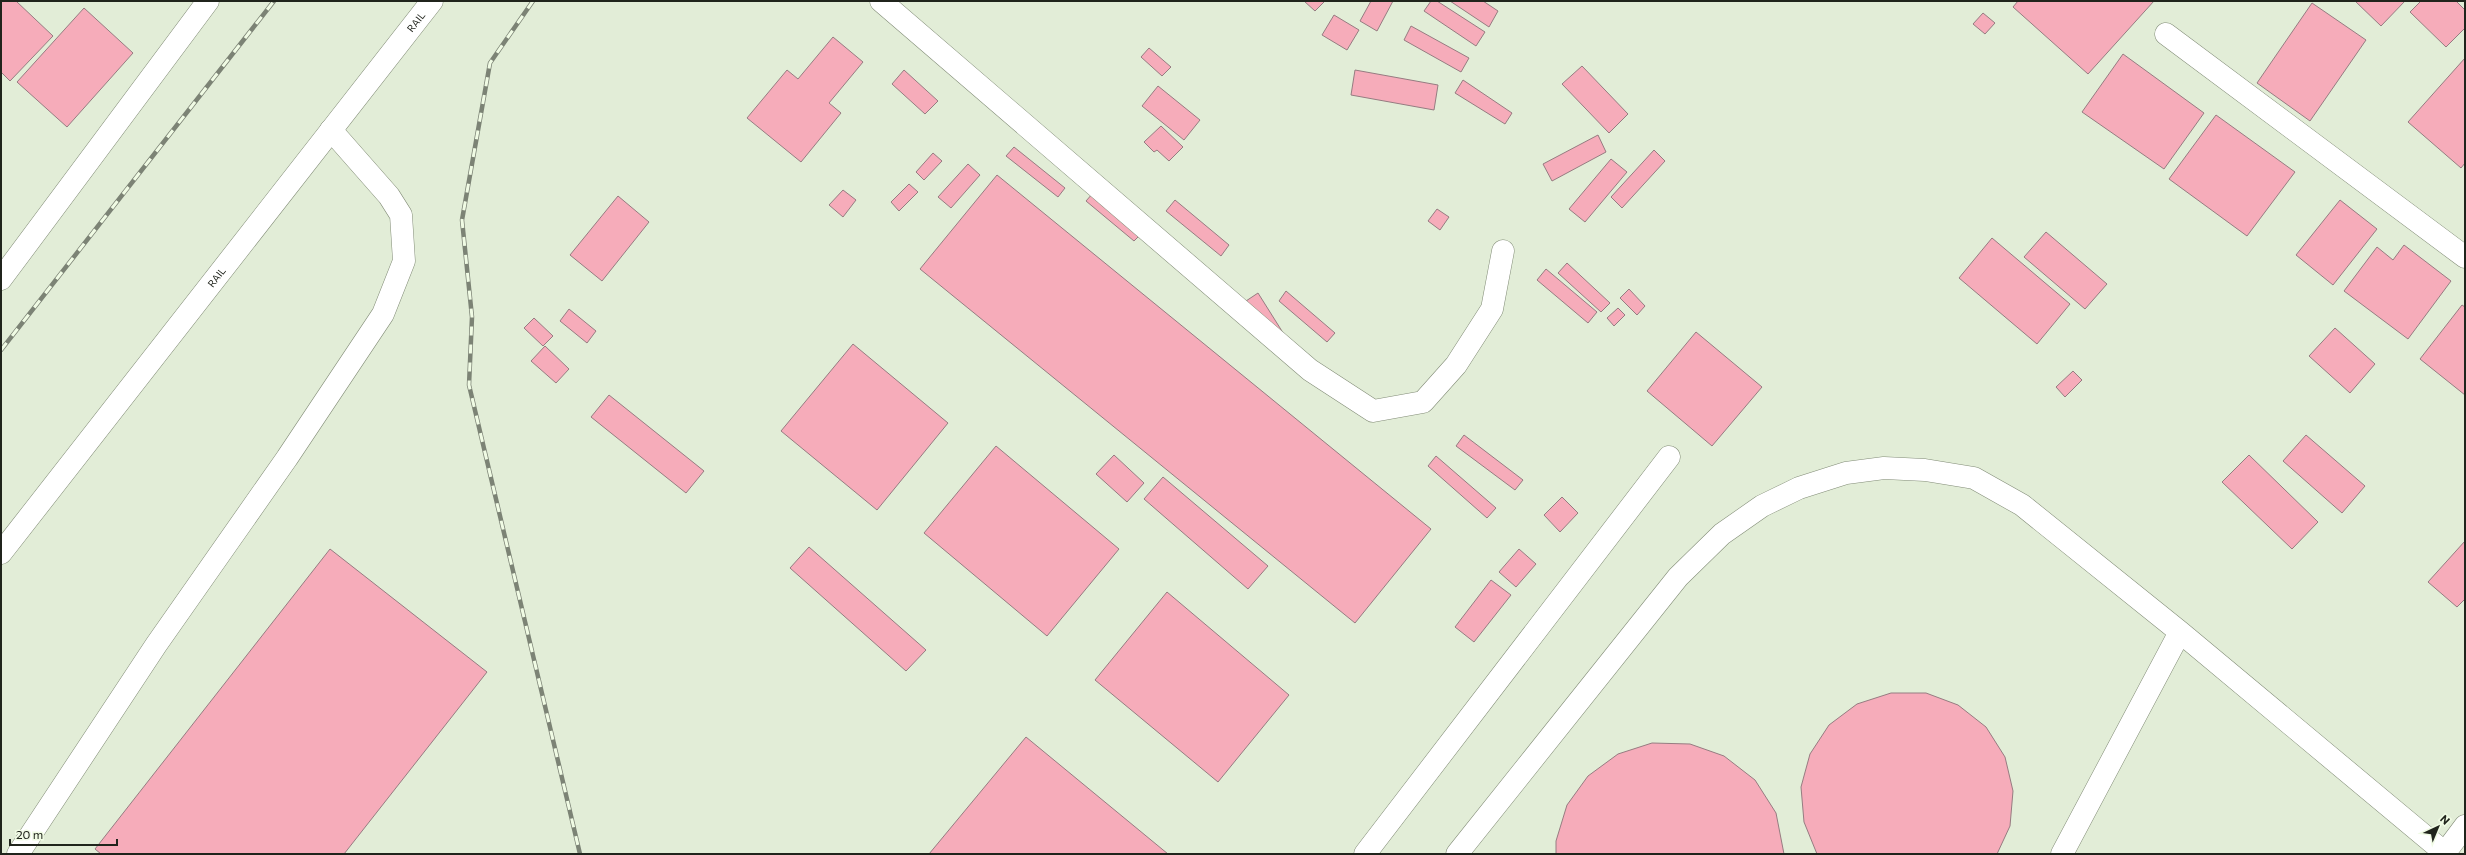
<svg xmlns="http://www.w3.org/2000/svg" width="2466" height="855" font-family="Commissioner,sans-serif">
	<rect width="100%" height="100%" fill="#e2edd7"/>
	<path fill="#f6acba" stroke="#967c81" d="M 1,1 L 16,1 L 53,36 L 10,81 L 1,72 Z
		M 1304,1 L 1325,1 L 1315,11 Z
		M 1371,1 L 1393,1 L 1377,31 L 1360,21 Z
		M 1431,1 L 1437,1 L 1485,32 L 1476,46 L 1424,11 Z
		M 1450,1 L 1483,1 L 1498,11 L 1489,27 Z
		M 2018,1 L 2154,1 L 2088,74 L 2013,7 Z
		M 2355,1 L 2405,1 L 2381,26 Z
		M 2421,1 L 2456,1 L 2465,10 L 2465,28 L 2446,47 L 2410,12 Z
		M 2312,3 L 2366,40 L 2310,121 L 2257,83 Z
		M 84,8 L 133,53 L 67,127 L 17,82 Z
		M 1983,13 L 1995,23 L 1985,34 L 1973,24 Z
		M 1334,15 L 1359,30 L 1347,50 L 1322,35 Z
		M 1411,26 L 1469,58 L 1461,72 L 1404,40 Z
		M 833,37 L 863,62 L 829,103 L 841,113 L 801,162 L 747,118 L 787,70 L 798,79 Z
		M 1149,48 L 1171,67 L 1162,76 L 1141,57 Z
		M 2123,54 L 2204,113 L 2164,169 L 2082,112 Z
		M 2465,58 L 2465,163 L 2461,168 L 2408,122 Z
		M 1582,66 L 1628,114 L 1609,133 L 1562,84 Z
		M 904,70 L 938,101 L 925,114 L 892,84 Z
		M 1355,70 L 1438,85 L 1434,110 L 1351,95 Z
		M 1463,80 L 1512,113 L 1505,124 L 1455,93 Z
		M 1158,86 L 1200,120 L 1184,140 L 1142,106 Z
		M 2216,115 L 2295,172 L 2247,236 L 2169,179 Z
		M 1161,126 L 1183,147 L 1169,161 L 1157,150 L 1154,152 L 1144,142 Z
		M 1598,135 L 1606,152 L 1552,181 L 1543,164 Z
		M 1014,147 L 1065,188 L 1058,197 L 1006,156 Z
		M 1654,150 L 1665,161 L 1622,208 L 1611,197 Z
		M 933,153 L 942,161 L 924,180 L 916,172 Z
		M 1611,159 L 1627,172 L 1585,222 L 1569,209 Z
		M 968,164 L 980,175 L 951,208 L 938,197 Z
		M 997,175 L 1431,529 L 1355,623 L 920,269 Z
		M 909,184 L 918,192 L 899,211 L 891,202 Z
		M 843,190 L 856,200 L 843,217 L 829,205 Z
		M 1093,193 L 1141,234 L 1134,241 L 1086,201 Z
		M 618,196 L 649,222 L 602,281 L 570,255 Z
		M 1175,200 L 1229,245 L 1221,256 L 1166,211 Z
		M 2340,200 L 2377,229 L 2333,285 L 2296,255 Z
		M 1437,209 L 1449,217 L 1440,230 L 1428,221 Z
		M 2046,232 L 2107,284 L 2085,309 L 2024,257 Z
		M 1992,238 L 2070,304 L 2037,344 L 1959,278 Z
		M 2404,245 L 2451,281 L 2408,339 L 2344,291 L 2377,247 L 2393,260 Z
		M 1567,263 L 1610,303 L 1601,312 L 1558,273 Z
		M 1546,269 L 1597,312 L 1588,323 L 1537,280 Z
		M 1629,289 L 1645,306 L 1637,315 L 1620,298 Z
		M 1286,291 L 1335,333 L 1327,342 L 1279,301 Z
		M 1258,293 L 1292,347 L 1246,301 Z
		M 2462,305 L 2465,307 L 2465,395 L 2420,359 Z
		M 1618,308 L 1625,315 L 1614,326 L 1607,318 Z
		M 569,309 L 596,331 L 587,343 L 560,321 Z
		M 534,318 L 553,336 L 543,346 L 524,328 Z
		M 2335,328 L 2375,364 L 2350,393 L 2309,356 Z
		M 1696,332 L 1762,387 L 1712,446 L 1647,391 Z
		M 853,344 L 948,423 L 877,510 L 781,431 Z
		M 545,346 L 569,369 L 556,383 L 531,361 Z
		M 2073,371 L 2082,380 L 2065,397 L 2056,387 Z
		M 609,395 L 704,471 L 686,493 L 591,417 Z
		M 1464,435 L 1523,480 L 1515,490 L 1456,446 Z
		M 2306,435 L 2365,486 L 2342,513 L 2283,461 Z
		M 996,446 L 1119,549 L 1047,636 L 924,533 Z
		M 1114,455 L 1144,483 L 1127,502 L 1096,474 Z
		M 2249,455 L 2318,522 L 2292,549 L 2222,482 Z
		M 1436,456 L 1496,508 L 1487,518 L 1428,466 Z
		M 1163,477 L 1268,566 L 1248,589 L 1144,499 Z
		M 1562,497 L 1578,513 L 1560,532 L 1544,515 Z
		M 2465,541 L 2465,599 L 2457,607 L 2428,582 Z
		M 809,547 L 926,650 L 906,671 L 790,568 Z
		M 330,549 L 487,672 L 344,854 L 101,854 L 95,849 Z
		M 1519,549 L 1536,564 L 1516,587 L 1499,572 Z
		M 1491,580 L 1511,595 L 1474,642 L 1455,627 Z
		M 1167,592 L 1289,695 L 1218,782 L 1095,680 Z
		M 1891,693 L 1926,693 L 1958,705 L 1986,727 L 2005,757 L 2013,791 L 2010,826 L 1997,854 L 1817,854 L 1804,822 L 1801,787 L 1810,754 L 1829,725 L 1857,704 Z
		M 1026,737 L 1168,854 L 929,854 Z
		M 1652,743 L 1690,744 L 1724,756 L 1755,780 L 1776,813 L 1784,854 L 1556,854 L 1556,841 L 1567,805 L 1588,776 L 1618,754 Z"/>
	<g fill="none" stroke-linecap="round" stroke-linejoin="round">
		<g stroke="#828c77" stroke-width="23">
			<path id="minor" d="M 881,1 L 1310,370 L 1373,411 L 1423,402 L 1456,365 L 1492,309 L 1503,251
				M 2166,34 L 2465,257
				M 1,279 L 208,1
				M 18,854 L 156,645 L 287,458 L 383,314 L 404,261 L 401,215 L 389,196 L 331,130
				M 1365,854 L 1669,457
				M 1457,854 L 1678,577 L 1722,534 L 1762,506 L 1799,488 L 1846,473 L 1884,468 L 1925,470 L 1974,478 L 2022,505 L 2180,632 L 2445,853
				M 2062,854 L 2180,632
				M 2444,854 L 2465,826"/>
		</g>
		<g stroke="#828c77" stroke-width="23">
			<g id="major">
				<path id="s1" d="M 1,553 L 432,1"/>
			</g>
		</g>
		<use href="#minor" stroke="#fff" stroke-width="22"/>
		<use href="#major" stroke="#fff" stroke-width="22"/>
		<g stroke="#7c8375" stroke-width="4.5">
			<path id="rail" d="M 533,1 L 490,63 L 462,220 L 472,317 L 469,385 L 580,854
				M 1,350 L 274,1"/>
		</g>
		<use href="#rail" stroke="#f0fbe4" stroke-width="3" stroke-dasharray="9" stroke-linecap="butt"/>
	</g>
	<g text-anchor="middle" stroke-width="3" stroke-linejoin="round" paint-order="stroke">
		<g font-size="10" fill="#20241c" stroke="#f0fbe4">
			<text dy="4" stroke="none"><textPath href="#s1" startOffset="674">RAIL</textPath></text>
			<text dy="4" stroke="none"><textPath href="#s1" startOffset="350">RAIL</textPath></text>
		</g>
	</g>
	<rect width="2466" height="855" fill="none" stroke="#20241c" stroke-width="4"/>
	<g transform="translate(2438 827) rotate(44)" stroke="#f0fbe4" stroke-width="3" paint-order="stroke">
	<path d="M0-3L7 15L0 10L-7 15Z" fill="#20241c"/>
	<text y="-6" font-size="11" font-weight="bold" text-anchor="middle" fill="#20241c">N</text>
	</g>
	<path d="M10 839v6h107v-6" fill="none" stroke="#20241c" stroke-width="2"/>
	<text x="16" y="839" font-size="12" fill="#20241c" stroke="#f0fbe4" stroke-width="3" paint-order="stroke">20 m</text>
</svg>
